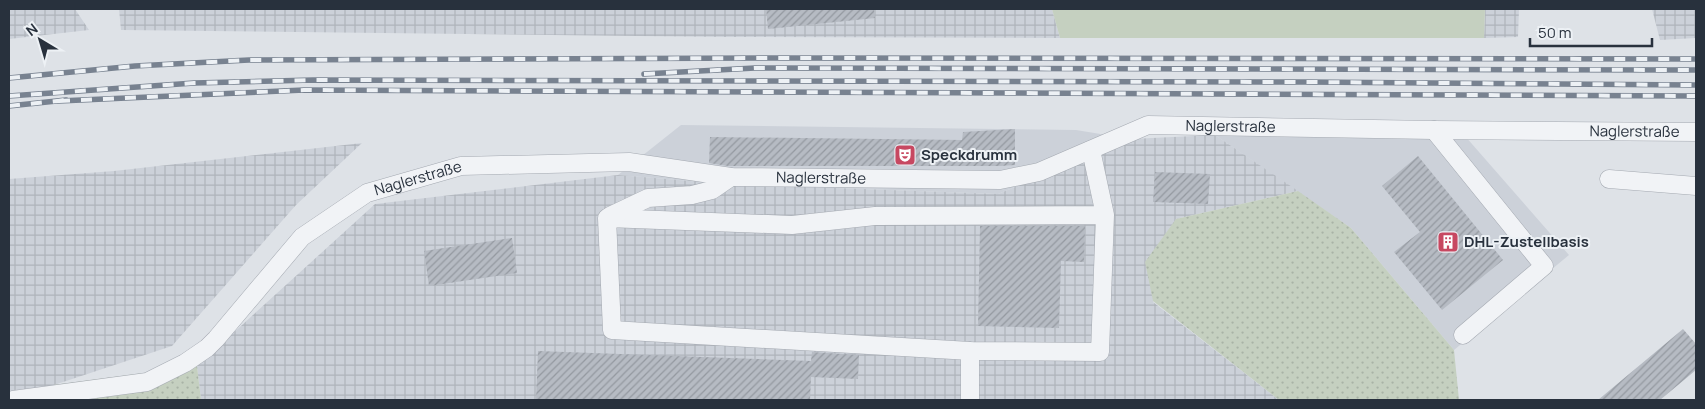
<svg xmlns="http://www.w3.org/2000/svg" width="1705" height="409" font-family="Manrope,sans-serif">
	<defs>
		<pattern id="industrial-grid" width="8" height="8" patternUnits="userSpaceOnUse" patternTransform="scale(1.25)"><rect width="8" height="8" fill="#ccd1d9"/><path d="M0 4h8M4 0v8" fill="none" stroke="#afb4bb"/></pattern>
		<pattern id="grass-dots" width="8" height="8" patternUnits="userSpaceOnUse" patternTransform="scale(1.25)"><rect width="8" height="8" fill="#c5d0c0"/><path d="M2 2h.1M6 6h.1" fill="none" stroke="#a9b3a6" stroke-width="1.8" stroke-linecap="round"/></pattern>
		<pattern id="building-hatch" width="6" height="6" patternUnits="userSpaceOnUse" patternTransform="scale(1.25)"><rect width="6" height="6" fill="#b6bbc3"/><path d="M-1 1l2-2M0 6l6-6M5 7l2-2" fill="none" stroke="#9499a0"/></pattern>
	</defs>
	<rect width="100%" height="100%" fill="#dee2e7"/>
	<path fill="#ccd1d9" d="M 681,125 L 1076,130 L 1131,139 L 998,194 L 727,184 L 618,175 Z
		M 1215,135 L 1465,136 L 1569,255 L 1454,350 L 1351,228 Z"/>
	<path fill="url(#industrial-grid)" d="M 9,9 L 75,9 L 89,30 L 9,39 Z
		M 119,9 L 1052,9 L 1060,38 L 725,37 L 121,30 Z
		M 1485,9 L 1519,9 L 1518,37 L 1484,38 Z
		M 1652,9 L 1696,9 L 1696,38 L 1660,40 Z
		M 1215,135 L 1298,191 L 1176,219 L 1153,302 L 1279,400 L 201,400 L 197,366 L 375,204 L 618,175 L 727,184 L 998,194 L 1131,139 Z
		M 362,143 L 296,205 L 172,346 L 54,385 L 57,400 L 9,400 L 9,179 L 114,171 Z"/>
	<path fill="url(#grass-dots)" d="M 1298,191 L 1351,228 L 1454,350 L 1459,400 L 1279,400 L 1153,301 L 1145,262 L 1176,219 Z
		M 197,366 L 201,400 L 57,400 L 53,385 Z"/>
	<path fill="#c5d0c0" d="M 1052,9 L 1485,9 L 1484,38 L 1060,38 Z"/>
	<path fill="url(#building-hatch)" d="M 766,9 L 874,9 L 875,18 L 768,29 Z
		M 1015,129 L 1015,165 L 1000,166 L 728,166 L 709,163 L 710,137 L 962,140 L 963,132 Z
		M 1418,156 L 1503,260 L 1442,310 L 1394,252 L 1420,232 L 1382,186 Z
		M 1155,172 L 1210,174 L 1208,204 L 1153,202 Z
		M 980,226 L 1085,226 L 1084,262 L 1061,261 L 1059,328 L 978,326 Z
		M 512,238 L 517,273 L 429,286 L 424,251 Z
		M 1683,329 L 1696,344 L 1696,370 L 1660,400 L 1598,400 Z
		M 538,351 L 811,361 L 812,352 L 859,355 L 858,379 L 811,377 L 810,400 L 536,400 Z"/>
	<g fill="none" stroke-linecap="round" stroke-linejoin="round">
		<g stroke="#a4a9b1" stroke-width="19">
			<g id="minor">
				<path d="M 1434,130 L 1544,266 L 1463,335"/>
				<path d="M 1091,150 L 1105,215 L 1100,352 L 970,351 L 612,330 L 607,218 L 792,225 L 875,216 L 1105,215"/>
				<path d="M 1609,179 L 1696,186"/>
				<path d="M 610,216 L 648,198 L 692,195 L 712,190 L 731,177"/>
				<path d="M 970,351 L 970,400"/>
				<path id="s1" d="M 13,400 L 147,382 L 185,363 L 207,348 L 216,339 L 302,237 L 367,193 L 461,166 L 629,162 L 731,177 L 1000,180 L 1039,172 L 1148,125 L 1434,130 L 1696,132"/>
			</g>
		</g>
		<use href="#minor" stroke="#f1f3f6" stroke-width="18"/>
		<g stroke="#788290" stroke-width="5.5">
			<path id="rail" d="M 644,74 L 755,68 L 1696,70
				M 9,78 L 135,66 L 249,60 L 768,58 L 1696,59
				M 9,96 L 194,83 L 313,80 L 1305,82 L 1696,85
				M 59,101 L 304,90 L 1696,96
				M 9,106 L 66,100"/>
		</g>
		<use href="#rail" stroke="#edf1f5" stroke-width="4" stroke-dasharray="11" stroke-linecap="butt"/>
	</g>
	<defs>
		<g id="theatre-square" transform="scale(1.125)"><rect x="-9" y="-9" width="18" height="18" rx="4" fill="#c74861" stroke="#edf1f5"/><path d="M-5-5.5Q0-4 5-5.5V0Q5 5 0 6Q-5 5-5 0ZM-3.3-2.5H-1v1.5H-3.3ZM1-2.5H3.3v1.5H1ZM-2.8 1Q0 5.5 2.8 1Z" fill="#fff"/></g>
		<g id="building-square" transform="scale(1.125)"><rect x="-9" y="-9" width="18" height="18" rx="4" fill="#c74861" stroke="#edf1f5"/><path d="M-4-6H4V6H1V3H-1V6H-4ZM-2.5-4.3h1.7v1.8h-1.7ZM.8-4.3h1.7v1.8H.8ZM-2.5-1h1.7V.8h-1.7ZM.8-1h1.7V.8H.8Z" fill="#fff"/></g>
	</defs>
	<g fill-rule="evenodd">
		<use href="#theatre-square" x="905" y="155"/>
		<use href="#building-square" x="1448" y="242"/>
	</g>
	<g text-anchor="middle" stroke-width="4" stroke-linejoin="round" paint-order="stroke">
		<g font-size="15" fill="#28313d" stroke="#edf1f5">
			<text dy="5" stroke="none"><textPath href="#s1" startOffset="1308">Naglerstraße</textPath></text>
			<text dy="5" stroke="none"><textPath href="#s1" startOffset="1712">Naglerstraße</textPath></text>
			<text dy="5" stroke="none"><textPath href="#s1" startOffset="888">Naglerstraße</textPath></text>
			<text dy="5" stroke="none"><textPath href="#s1" startOffset="482">Naglerstraße</textPath></text>
		</g>
		<g font-size="15" font-weight="bold" fill="#28313d" stroke="#edf1f5" text-anchor="start">
			<text x="921" y="160">Speckdrumm</text>
			<text x="1464" y="247">DHL-Zustellbasis</text>
		</g>
	</g>
	<rect width="1705" height="409" fill="none" stroke="#28313d" stroke-width="20"/>
	<g transform="translate(40 40) rotate(322)" stroke="#edf1f5" stroke-width="4" paint-order="stroke">
	<path d="M0-4L9 19L0 12L-9 19Z" fill="#28313d"/>
	<text y="-8" font-size="14" font-weight="bold" text-anchor="middle" fill="#28313d">N</text>
	</g>
	<path d="M1530 38v8h122v-8" fill="none" stroke="#28313d" stroke-width="2.5"/>
	<text x="1538" y="38" font-size="15" fill="#28313d" stroke="#edf1f5" stroke-width="4" paint-order="stroke">50 m</text>
</svg>
